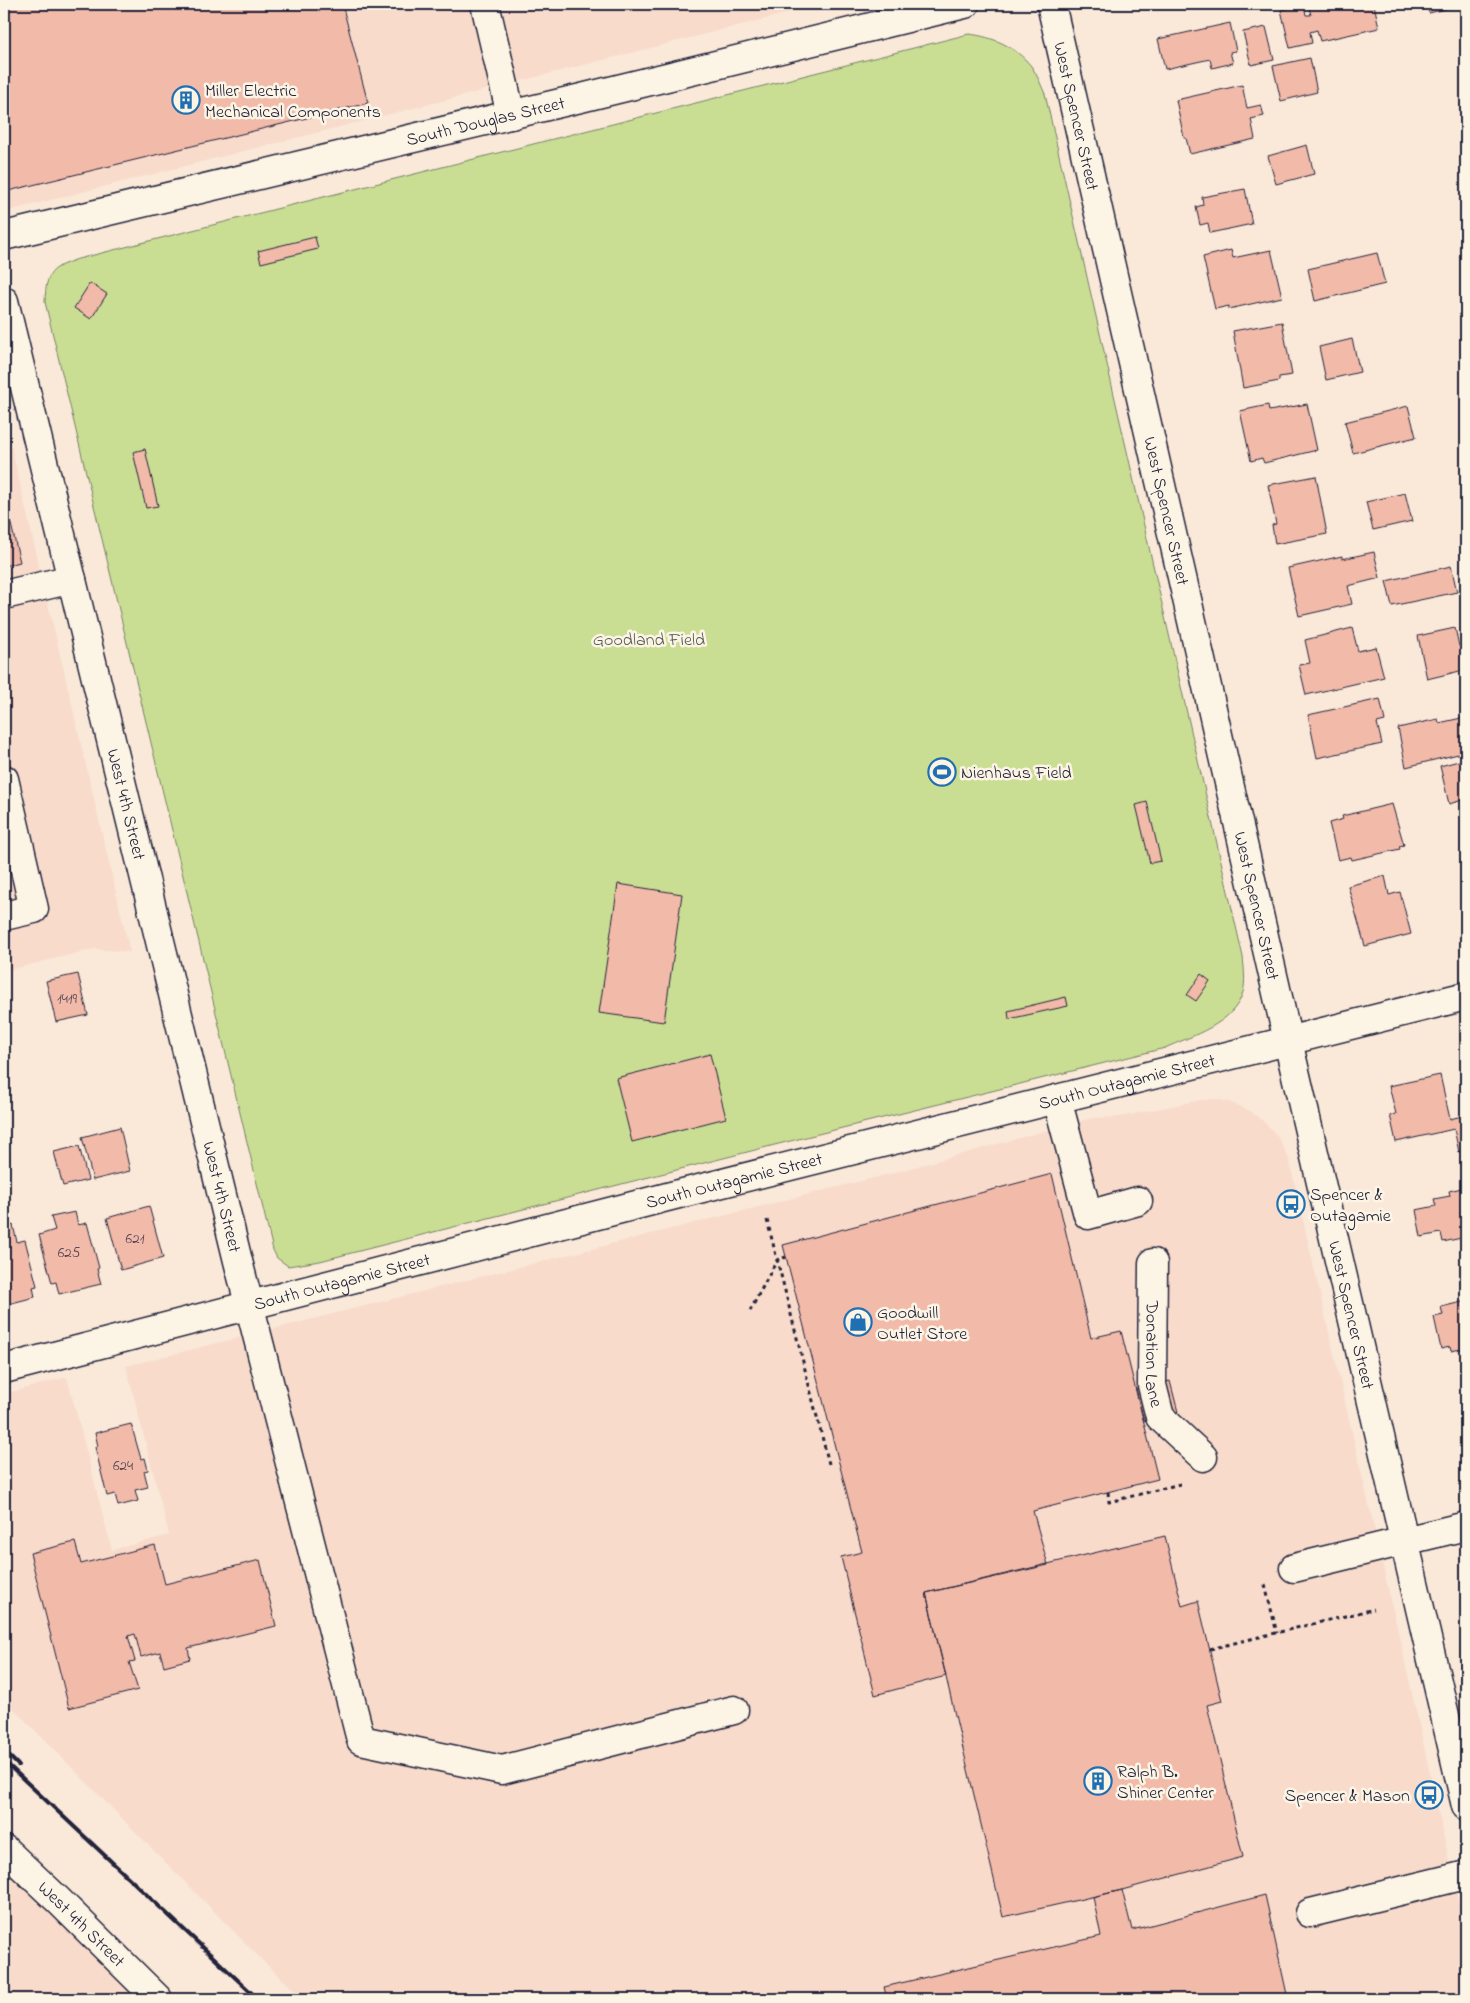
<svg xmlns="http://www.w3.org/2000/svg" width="1470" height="2003" font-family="'Indie Flower',sans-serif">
	<rect width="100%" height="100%" fill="#fae9d9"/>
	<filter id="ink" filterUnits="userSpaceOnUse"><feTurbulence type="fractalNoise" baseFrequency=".02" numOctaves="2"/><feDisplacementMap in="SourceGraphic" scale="10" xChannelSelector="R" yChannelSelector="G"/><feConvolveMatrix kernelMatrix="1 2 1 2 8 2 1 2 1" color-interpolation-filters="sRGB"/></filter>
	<g filter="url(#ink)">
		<path fill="#f8dbcb" d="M 4,4 L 787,4 L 789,13 L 4,212 Z
			M 4,416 L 130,952 L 95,949 L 4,971 Z
			M 1217,1099 L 1232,1103 L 1250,1111 L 1263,1121 L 1277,1135 L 1289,1159 L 1407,1670 L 1466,1936 L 1466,1999 L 304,1999 L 266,1964 L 4,1699 L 4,1394 L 67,1377 L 112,1550 L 169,1535 L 126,1366 L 889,1174 L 1092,1118 L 1120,1117 L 1200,1100 Z
			M 4,1864 L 141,1999 L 4,1999 Z"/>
		<path fill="#cade93" stroke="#768067" d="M 969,34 C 993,37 1015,46 1031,66 C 1037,74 1041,85 1045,94 L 1243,957 C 1244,968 1246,982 1243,992 C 1234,1024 1191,1036 1165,1048 L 806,1137 L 320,1261 L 288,1266 L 277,1258 L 273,1250 L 45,302 C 46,272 51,268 78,259 Z"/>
		<path fill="#f2baa9" stroke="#22223b" d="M 4,4 L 342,4 L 368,103 L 4,192 Z
			M 1308,4 L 1374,4 L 1379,28 L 1320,41 L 1317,30 L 1310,32 L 1312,43 L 1290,48 L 1281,10 L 1304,5 L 1306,15 L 1311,15 Z
			M 1427,4 L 1465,4 L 1429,13 Z
			M 1230,23 L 1236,51 L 1230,52 L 1233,63 L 1212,68 L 1210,59 L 1165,69 L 1158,39 Z
			M 1266,27 L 1274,60 L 1251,65 L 1243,32 Z
			M 1310,58 L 1317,92 L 1281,101 L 1273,66 Z
			M 1242,85 L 1247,108 L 1261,105 L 1264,116 L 1251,119 L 1255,139 L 1190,154 L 1186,138 L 1184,138 L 1176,100 Z
			M 1307,145 L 1314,174 L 1276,184 L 1268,156 Z
			M 1245,189 L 1252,224 L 1210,233 L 1208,223 L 1200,225 L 1196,207 L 1203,205 L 1202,197 Z
			M 315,237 L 318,249 L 261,263 L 258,251 Z
			M 1231,250 L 1233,258 L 1271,250 L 1282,297 L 1229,309 L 1229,306 L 1215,309 L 1203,257 Z
			M 1377,253 L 1385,284 L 1315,301 L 1308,269 Z
			M 90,283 L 107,294 L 91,319 L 74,308 Z
			M 1282,322 L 1292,375 L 1279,377 L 1279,381 L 1243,388 L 1233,331 Z
			M 1352,339 L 1360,372 L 1326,380 L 1319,347 Z
			M 1307,404 L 1317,450 L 1264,463 L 1262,458 L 1251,461 L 1240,411 L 1268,405 L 1269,411 Z
			M 1408,406 L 1416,437 L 1353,453 L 1345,422 Z
			M 145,449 L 158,506 L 146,508 L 133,452 Z
			M 1316,476 L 1327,534 L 1275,544 L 1272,525 L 1276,524 L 1268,485 Z
			M 1405,493 L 1412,521 L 1373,530 L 1366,502 Z
			M 4,495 L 20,562 L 4,566 Z
			M 1374,552 L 1380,578 L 1348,586 L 1352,604 L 1299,616 L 1288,568 L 1342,556 L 1342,559 Z
			M 1451,566 L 1457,592 L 1392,606 L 1386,581 Z
			M 1352,628 L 1358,651 L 1376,647 L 1384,677 L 1306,695 L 1299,665 L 1310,663 L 1305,640 Z
			M 1455,628 L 1459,646 L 1466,645 L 1466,667 L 1463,667 L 1464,670 L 1427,679 L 1418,636 Z
			M 1380,699 L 1385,721 L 1377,723 L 1382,744 L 1317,758 L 1308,715 Z
			M 1466,717 L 1466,752 L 1406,767 L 1398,728 L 1438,719 L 1439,723 Z
			M 1466,759 L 1466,799 L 1449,804 L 1440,766 Z
			M 1147,802 L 1161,861 L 1150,863 L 1136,805 Z
			M 1392,804 L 1404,845 L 1399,846 L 1400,849 L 1352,860 L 1351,857 L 1338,860 L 1329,823 L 1343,819 L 1342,816 Z
			M 1385,876 L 1389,895 L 1400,892 L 1411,934 L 1365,946 L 1348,886 Z
			M 618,884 L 682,894 L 664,1022 L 599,1013 Z
			M 78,974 L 88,1015 L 56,1022 L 46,981 Z
			M 1201,974 L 1210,981 L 1196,1001 L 1187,995 Z
			M 1066,997 L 1068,1006 L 1009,1019 L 1008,1011 Z
			M 710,1054 L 726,1118 L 632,1142 L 616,1078 Z
			M 1440,1075 L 1450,1119 L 1466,1115 L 1466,1150 L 1459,1152 L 1454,1129 L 1396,1142 L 1390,1115 L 1396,1114 L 1389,1086 Z
			M 120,1127 L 130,1171 L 93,1180 L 82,1137 Z
			M 79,1146 L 88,1180 L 63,1186 L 54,1152 Z
			M 1052,1174 L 1091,1338 L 1121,1331 L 1158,1479 L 1033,1511 L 1048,1565 L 926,1593 L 946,1676 L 875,1695 L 841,1557 L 862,1552 L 783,1245 Z
			M 1466,1187 L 1466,1237 L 1443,1242 L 1441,1233 L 1421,1237 L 1416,1210 L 1436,1206 L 1434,1199 L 1450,1196 L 1449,1191 Z
			M 149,1206 L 163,1258 L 121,1270 L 107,1218 Z
			M 75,1212 L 78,1225 L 87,1223 L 99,1268 L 97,1269 L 101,1284 L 59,1294 L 56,1282 L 52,1283 L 39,1235 L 55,1230 L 51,1217 Z
			M 13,1225 L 17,1242 L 25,1240 L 37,1286 L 33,1287 L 35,1297 L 4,1305 L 4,1228 Z
			M 1466,1301 L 1466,1348 L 1451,1351 L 1450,1347 L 1441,1349 L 1434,1317 L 1443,1315 L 1441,1307 Z
			M 1170,1381 L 1178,1412 L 1144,1421 L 1136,1389 Z
			M 1466,1382 L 1466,1407 L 1460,1384 Z
			M 131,1424 L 141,1459 L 145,1458 L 148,1470 L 144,1471 L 148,1487 L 135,1490 L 138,1501 L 118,1506 L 115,1494 L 107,1496 L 95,1447 L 98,1446 L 95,1433 Z
			M 1165,1536 L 1182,1606 L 1198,1601 L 1222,1701 L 1207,1705 L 1243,1857 L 1122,1890 L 1003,1917 L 926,1593 Z
			M 75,1542 L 81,1564 L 155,1545 L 165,1584 L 260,1560 L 276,1626 L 188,1648 L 190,1659 L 164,1666 L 160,1652 L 141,1657 L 135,1634 L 128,1636 L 135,1661 L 129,1662 L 138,1690 L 69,1708 L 30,1553 Z
			M 1122,1890 L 1132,1930 L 1265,1895 L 1288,1999 L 887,1999 L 884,1987 L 1101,1936 L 1093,1897 Z"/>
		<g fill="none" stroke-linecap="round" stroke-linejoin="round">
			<g stroke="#22223b" stroke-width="31">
				<g id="minor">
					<path d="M 485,4 L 511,115"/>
					<path id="s1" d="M 1051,4 L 1288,1041 L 1466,1806"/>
					<path id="s2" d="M 4,236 L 581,98 L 965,4"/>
					<path id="s3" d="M 4,301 L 238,1261 L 361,1740 L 502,1770 L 734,1710"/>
					<path d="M 4,595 L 72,579"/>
					<path d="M 4,779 L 34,909 L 4,916"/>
					<path d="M 1057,1099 L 1088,1215 L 1138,1201"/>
					<path id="s4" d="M 1153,1263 L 1152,1385 L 1160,1417 L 1203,1457"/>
					<path id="s5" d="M 4,1369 L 671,1196 L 1466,996"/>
					<path d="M 1294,1568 L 1466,1526"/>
					<path id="s6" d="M 4,1849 L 58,1900 L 158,1999"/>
					<path d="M 1310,1913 L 1466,1875"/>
				</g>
			</g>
			<path stroke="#22223b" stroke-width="3" stroke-dasharray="4 4" stroke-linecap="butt" d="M 767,1220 L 829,1464
				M 750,1311 L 777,1260 L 786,1257
				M 1108,1492 L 1109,1502 L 1184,1483
				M 1265,1585 L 1277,1633
				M 1210,1649 L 1374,1609"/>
			<use href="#minor" stroke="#fcf5e5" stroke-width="28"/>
			<path stroke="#22223b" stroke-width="4" d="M 4,1751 L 18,1765
				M 4,1761 L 258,1999"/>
		</g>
	</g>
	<defs>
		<g id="building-ring" transform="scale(1.4375)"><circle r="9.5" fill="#fcf5e5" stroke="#1f6fb2" stroke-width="1.5"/><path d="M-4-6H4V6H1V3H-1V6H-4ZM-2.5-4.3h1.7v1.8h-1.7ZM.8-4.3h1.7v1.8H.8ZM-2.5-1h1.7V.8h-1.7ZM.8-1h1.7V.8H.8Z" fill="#1f6fb2"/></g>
		<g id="stadium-ring" transform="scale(1.4375)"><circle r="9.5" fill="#fcf5e5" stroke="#1f6fb2" stroke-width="1.5"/><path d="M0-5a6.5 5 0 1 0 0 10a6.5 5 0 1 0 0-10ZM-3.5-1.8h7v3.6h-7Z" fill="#1f6fb2"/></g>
		<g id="bus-ring" transform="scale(1.4375)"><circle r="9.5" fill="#fcf5e5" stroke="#1f6fb2" stroke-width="1.5"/><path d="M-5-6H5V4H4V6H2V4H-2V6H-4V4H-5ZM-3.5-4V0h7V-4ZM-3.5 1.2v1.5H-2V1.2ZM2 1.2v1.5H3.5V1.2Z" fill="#1f6fb2"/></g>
		<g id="shop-ring" transform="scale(1.4375)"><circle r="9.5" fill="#fcf5e5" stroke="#1f6fb2" stroke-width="1.5"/><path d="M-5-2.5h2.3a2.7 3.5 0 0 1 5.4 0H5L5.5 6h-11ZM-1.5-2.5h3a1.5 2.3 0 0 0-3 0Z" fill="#1f6fb2"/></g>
	</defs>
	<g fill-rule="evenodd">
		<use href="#building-ring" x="186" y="100"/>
		<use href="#stadium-ring" x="942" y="772"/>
		<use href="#bus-ring" x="1291" y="1204"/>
		<use href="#shop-ring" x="858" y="1322"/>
		<use href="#building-ring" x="1098" y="1781"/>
		<use href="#bus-ring" x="1429" y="1795"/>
	</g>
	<g text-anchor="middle" stroke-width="5" stroke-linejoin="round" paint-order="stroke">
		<g font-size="15" fill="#564856">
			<text x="67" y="1003">1419</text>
			<text x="135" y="1243">621</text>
			<text x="69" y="1257">625</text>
			<text x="123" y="1470">624</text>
		</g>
		<g font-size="18" fill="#22223b" stroke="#fcf5e5" text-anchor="start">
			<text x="205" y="96">Miller Electric<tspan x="205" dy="21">Mechanical Components</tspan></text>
			<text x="961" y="778">Nienhaus Field</text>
			<text x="1310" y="1200">Spencer &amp;<tspan x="1310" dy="21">Outagamie</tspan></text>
			<text x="877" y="1318">Goodwill<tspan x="877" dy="21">Outlet Store</tspan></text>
			<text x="1117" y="1777">Ralph B.<tspan x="1117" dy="21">Shiner Center</tspan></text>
			<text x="1410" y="1801" text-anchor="end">Spencer &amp; Mason</text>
		</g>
		<g font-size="18" fill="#22223b" stroke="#fcf5e5">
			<text dy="6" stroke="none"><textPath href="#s1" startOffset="115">West Spencer Street</textPath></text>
			<text dy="6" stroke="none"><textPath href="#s2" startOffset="495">South Douglas Street</textPath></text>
			<text dy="6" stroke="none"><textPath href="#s1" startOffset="520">West Spencer Street</textPath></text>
			<text dy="6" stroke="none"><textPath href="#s3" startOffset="518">West 4th Street</textPath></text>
			<text dy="6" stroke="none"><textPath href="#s1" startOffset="925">West Spencer Street</textPath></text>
			<text dy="6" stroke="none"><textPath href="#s5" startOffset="1159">South Outagamie Street</textPath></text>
			<text dy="6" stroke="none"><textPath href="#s5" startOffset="754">South Outagamie Street</textPath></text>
			<text dy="6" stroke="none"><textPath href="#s3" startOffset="922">West 4th Street</textPath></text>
			<text dy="6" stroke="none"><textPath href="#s5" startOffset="349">South Outagamie Street</textPath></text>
			<text dy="6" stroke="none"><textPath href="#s1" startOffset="1345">West Spencer Street</textPath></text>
			<text dy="6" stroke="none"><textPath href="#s4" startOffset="91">Donation Lane</textPath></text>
			<text dy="6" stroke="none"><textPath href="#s6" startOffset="108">West 4th Street</textPath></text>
		</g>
		<g font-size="18" fill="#545a55" stroke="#fcf5e5">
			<text x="649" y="645">Goodland Field</text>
		</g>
	</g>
	<rect width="1470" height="2003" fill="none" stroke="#fcf5e5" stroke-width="20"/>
	<rect x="10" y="10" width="1450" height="1983" fill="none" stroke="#22223b" stroke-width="2" filter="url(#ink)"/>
</svg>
